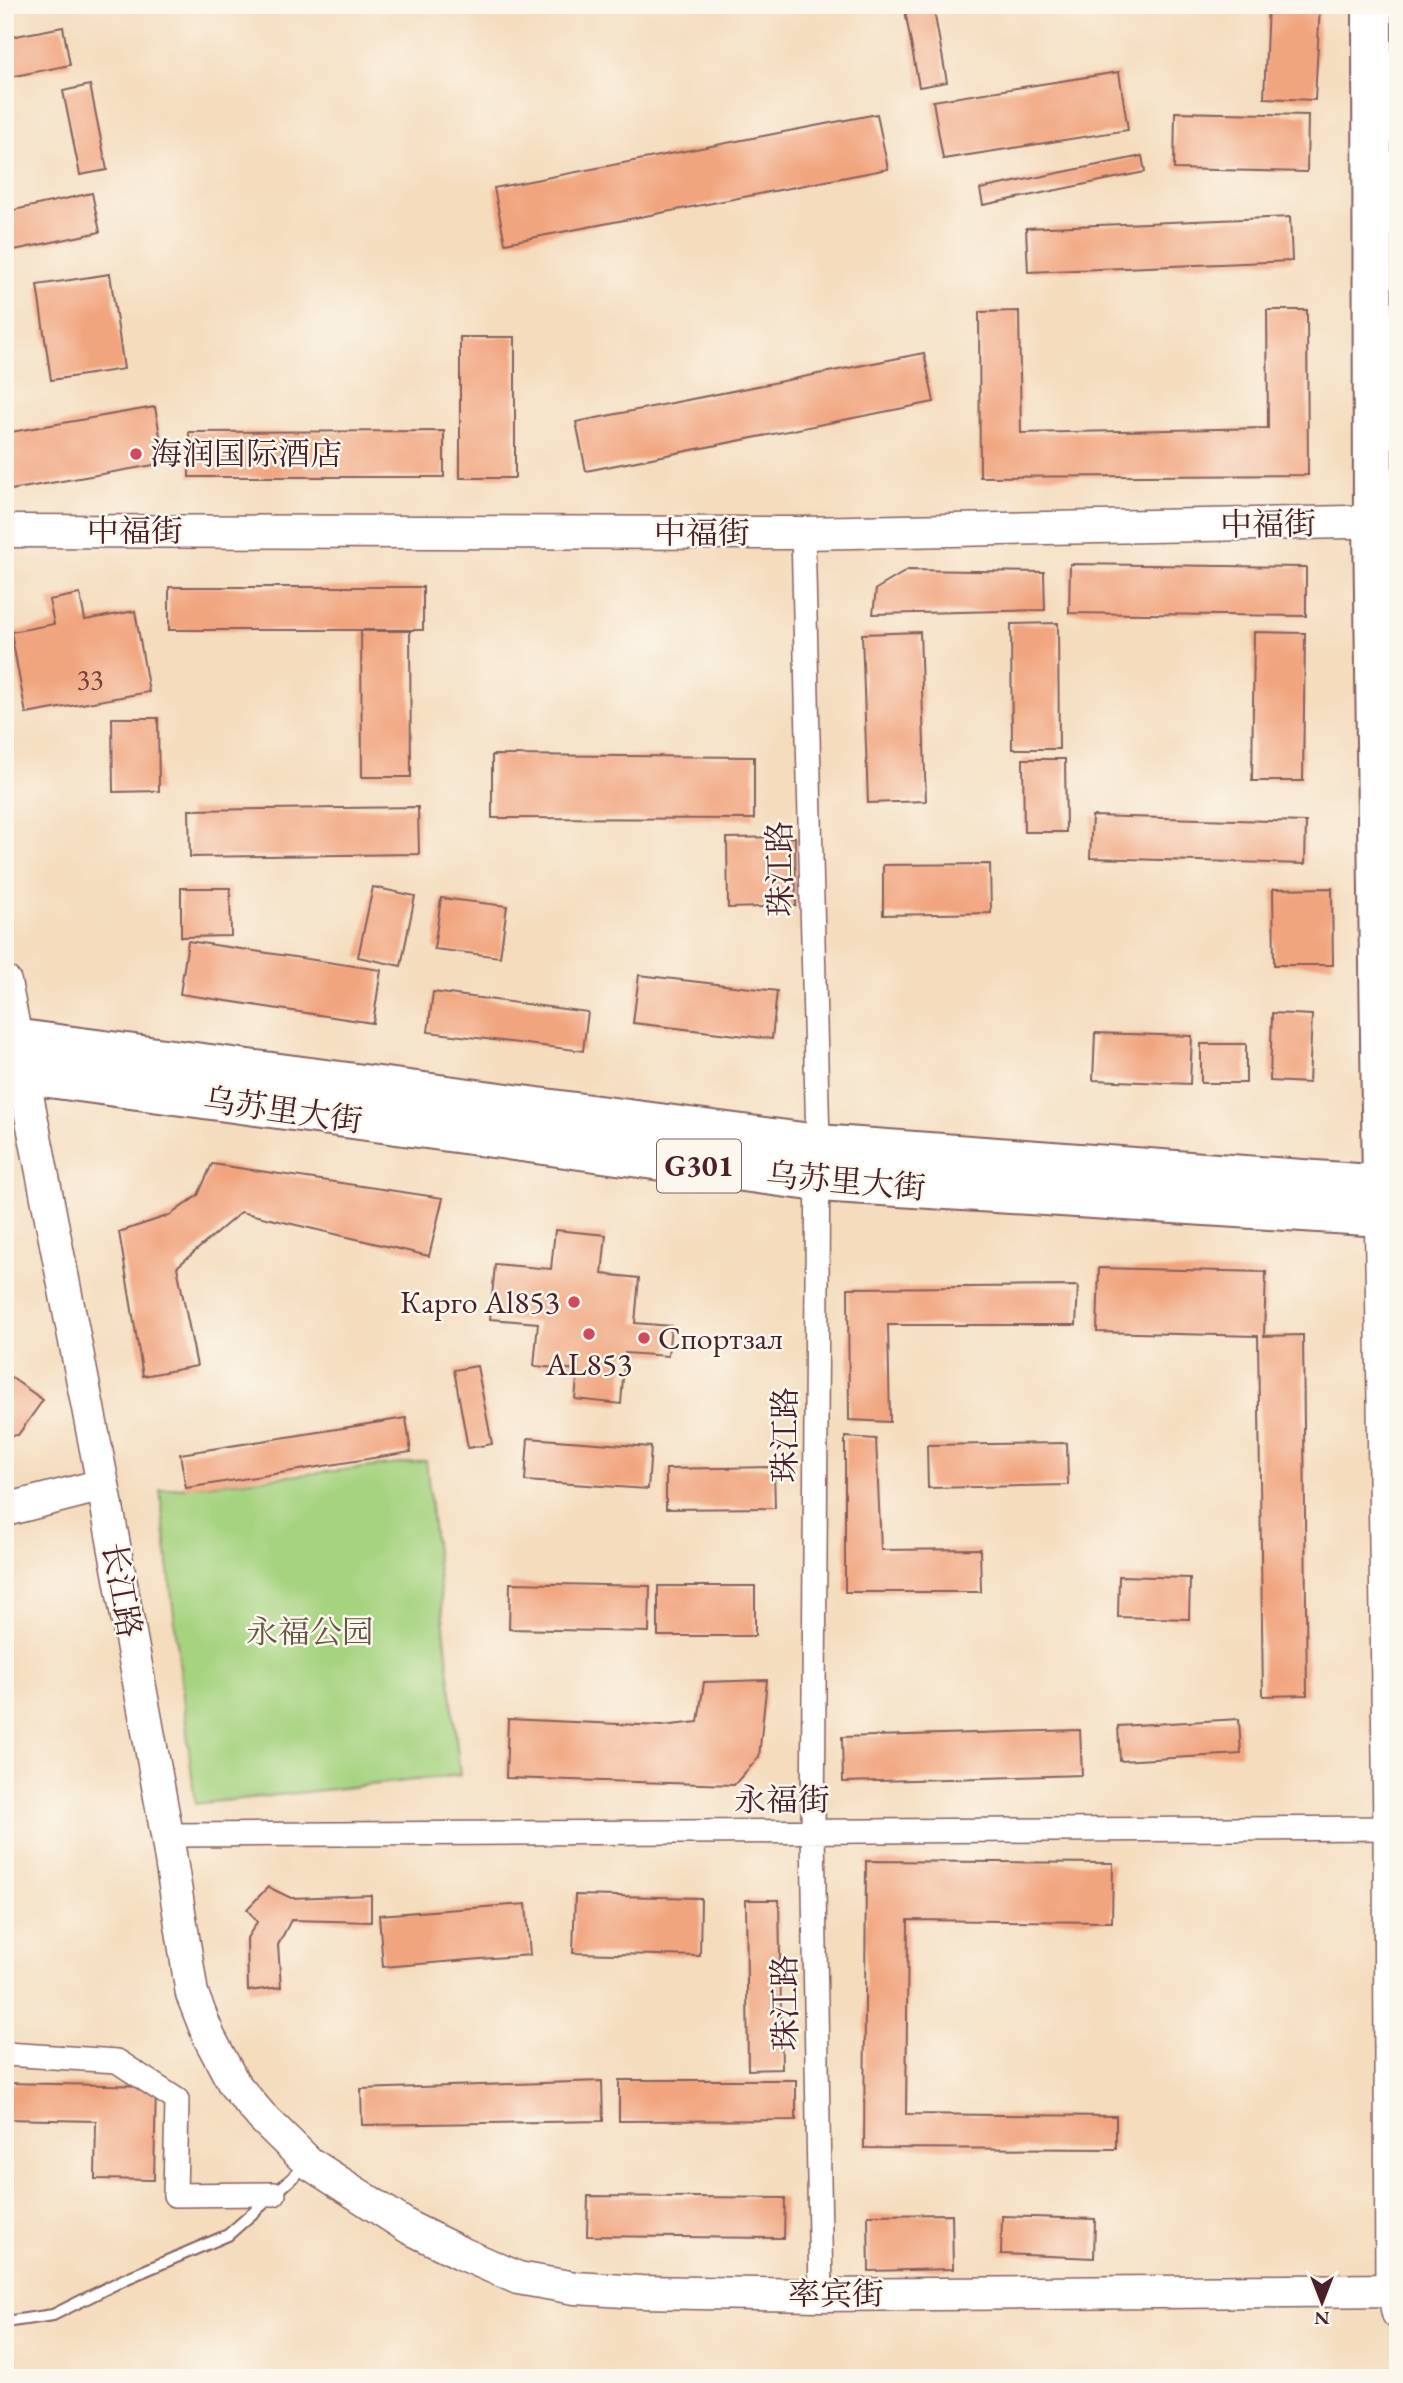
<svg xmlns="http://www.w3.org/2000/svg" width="1403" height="2383" font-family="'EB Garamond','Noto Serif SC',serif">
	<rect width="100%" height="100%" fill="#fbf7ec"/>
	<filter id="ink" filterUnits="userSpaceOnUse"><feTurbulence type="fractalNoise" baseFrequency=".0143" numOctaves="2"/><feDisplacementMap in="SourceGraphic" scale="14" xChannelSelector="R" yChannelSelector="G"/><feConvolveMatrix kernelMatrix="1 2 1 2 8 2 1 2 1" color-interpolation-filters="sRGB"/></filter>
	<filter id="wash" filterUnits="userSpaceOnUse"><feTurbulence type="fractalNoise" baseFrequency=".00686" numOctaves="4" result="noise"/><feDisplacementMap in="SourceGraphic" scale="28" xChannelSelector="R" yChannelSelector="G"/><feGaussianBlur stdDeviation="1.57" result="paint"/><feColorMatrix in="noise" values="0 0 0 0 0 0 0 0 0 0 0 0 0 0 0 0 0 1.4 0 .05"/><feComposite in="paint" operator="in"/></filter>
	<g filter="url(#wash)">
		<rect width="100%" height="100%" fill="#f4dcbd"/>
		<path fill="#a6d380" stroke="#787956" stroke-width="2" d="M 426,1461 L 460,1775 L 195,1804 L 160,1490 Z"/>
		<g id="blocks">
			<path fill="#f1a57f" d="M 904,5 L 933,5 L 947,82 L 919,87 Z
				M 1268,5 L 1320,5 L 1315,100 L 1264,98 Z
				M 63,27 L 70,65 L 5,78 L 5,38 Z
				M 1119,72 L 1128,130 L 943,159 L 933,101 Z
				M 90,85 L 107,170 L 80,175 L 63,91 Z
				M 1175,112 L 1308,115 L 1307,172 L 1174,169 Z
				M 877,114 L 888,169 L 505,243 L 494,188 Z
				M 1142,156 L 1145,172 L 983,205 L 980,189 Z
				M 92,193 L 100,232 L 5,252 L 5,212 Z
				M 1290,217 L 1292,261 L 1028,272 L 1026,228 Z
				M 110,274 L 124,369 L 51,380 L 37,285 Z
				M 1267,310 L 1307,310 L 1308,475 L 980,477 L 979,312 L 1019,311 L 1021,433 L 1268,428 Z
				M 460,337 L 515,337 L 515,478 L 460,478 Z
				M 924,353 L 934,402 L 586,471 L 576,422 Z
				M 155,407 L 165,463 L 5,491 L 5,433 Z
				M 444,431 L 444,477 L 189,477 L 189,432 Z
				M 1070,564 L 1306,567 L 1306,616 L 1069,613 Z
				M 908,570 L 1044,572 L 1045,610 L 873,614 L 876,589 Z
				M 169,587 L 423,587 L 423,630 L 169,630 Z
				M 80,594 L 85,620 L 135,611 L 149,692 L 26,714 L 11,632 L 54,624 L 49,600 Z
				M 1058,623 L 1059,749 L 1012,749 L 1011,624 Z
				M 361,631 L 410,631 L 411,777 L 362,777 Z
				M 920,632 L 926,801 L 868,803 L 862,634 Z
				M 1254,632 L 1305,633 L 1303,781 L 1252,781 Z
				M 112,718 L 158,718 L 159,791 L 113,792 Z
				M 492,755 L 754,757 L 754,819 L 492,818 Z
				M 1023,759 L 1065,759 L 1066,832 L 1024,832 Z
				M 418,807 L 419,854 L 190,857 L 189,810 Z
				M 1092,816 L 1306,822 L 1305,864 L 1090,858 Z
				M 795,837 L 796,906 L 728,908 L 727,838 Z
				M 990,864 L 991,913 L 883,915 L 883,865 Z
				M 373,887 L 415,896 L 401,966 L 358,957 Z
				M 181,888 L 230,888 L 231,936 L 181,937 Z
				M 1332,888 L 1333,965 L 1274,965 L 1273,889 Z
				M 441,898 L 507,906 L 500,957 L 434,949 Z
				M 188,941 L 381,970 L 373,1023 L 180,994 Z
				M 639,975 L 777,991 L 772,1039 L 633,1023 Z
				M 433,992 L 588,1012 L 583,1051 L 428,1032 Z
				M 1272,1013 L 1312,1015 L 1309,1083 L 1270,1081 Z
				M 1095,1033 L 1192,1036 L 1190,1084 L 1093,1080 Z
				M 1201,1044 L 1246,1044 L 1246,1083 L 1201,1083 Z
				M 212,1164 L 443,1198 L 429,1256 L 241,1212 L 177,1267 L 197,1366 L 143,1376 L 119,1232 L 170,1215 L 198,1195 Z
				M 555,1230 L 606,1235 L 602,1274 L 639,1278 L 635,1323 L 671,1326 L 668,1356 L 625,1353 L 621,1404 L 575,1399 L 578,1370 L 534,1366 L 538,1323 L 490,1319 L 495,1264 L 551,1269 Z
				M 1099,1268 L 1266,1272 L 1264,1336 L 1303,1335 L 1307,1695 L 1263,1696 L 1258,1336 L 1097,1332 Z
				M 1078,1286 L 1076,1325 L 888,1325 L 890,1422 L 849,1420 L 848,1288 Z
				M 477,1366 L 492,1444 L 468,1448 L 454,1370 Z
				M 5,1373 L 43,1400 L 18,1435 L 5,1436 Z
				M 406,1418 L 411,1452 L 186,1488 L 180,1454 Z
				M 845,1437 L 876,1439 L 881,1550 L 980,1549 L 981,1592 L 845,1592 Z
				M 528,1438 L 651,1447 L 648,1489 L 525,1481 Z
				M 1067,1443 L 1068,1485 L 928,1488 L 927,1445 Z
				M 774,1467 L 775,1508 L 666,1509 L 666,1469 Z
				M 1119,1576 L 1190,1578 L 1189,1619 L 1118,1617 Z
				M 510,1583 L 650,1586 L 649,1632 L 509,1629 Z
				M 658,1586 L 755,1586 L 755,1636 L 658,1636 Z
				M 767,1680 L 759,1757 L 734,1785 L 506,1778 L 508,1719 L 662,1726 L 698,1722 L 704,1682 Z
				M 1239,1719 L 1241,1754 L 1120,1761 L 1118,1726 Z
				M 1080,1730 L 1082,1775 L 843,1782 L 842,1737 Z
				M 866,1861 L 1113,1863 L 1112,1922 L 908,1920 L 906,2114 L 1116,2116 L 1116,2149 L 864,2148 Z
				M 268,1887 L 291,1898 L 371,1895 L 371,1922 L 291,1920 L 278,1945 L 281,1987 L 248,1991 L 247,1938 L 257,1922 L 247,1909 Z
				M 575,1895 L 701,1898 L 700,1956 L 573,1953 Z
				M 746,1900 L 779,1900 L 782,2069 L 748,2070 Z
				M 526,1904 L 530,1955 L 383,1967 L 379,1915 Z
				M 619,2080 L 796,2080 L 796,2120 L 619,2121 Z
				M 602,2081 L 603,2121 L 362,2125 L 361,2089 Z
				M 5,2083 L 156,2086 L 154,2180 L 95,2179 L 96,2121 L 5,2119 Z
				M 588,2196 L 785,2198 L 784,2238 L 587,2236 Z
				M 952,2214 L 953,2269 L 869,2271 L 868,2215 Z
				M 1002,2216 L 1095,2219 L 1094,2258 L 1001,2254 Z"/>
		</g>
	</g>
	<g filter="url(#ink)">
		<use href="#blocks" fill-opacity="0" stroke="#86615e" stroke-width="2"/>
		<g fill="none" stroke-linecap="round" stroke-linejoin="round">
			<g stroke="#86615e" stroke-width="14">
				<path id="lane" d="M 5,2322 L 53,2315 L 125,2279 L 228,2235 L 307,2165"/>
			</g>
			<g stroke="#86615e" stroke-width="26">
				<path id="street" d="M 803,533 L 818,1144 L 813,1831 L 821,2295
					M 167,1835 L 1398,1828
					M 5,2054 L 117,2061 L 177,2100 L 175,2195 L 274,2194"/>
			</g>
			<g stroke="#86615e" stroke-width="35">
				<path id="secondary" d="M 5,531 L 803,533 L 1398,521
					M 5,982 L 103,1485 L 167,1835 L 192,1994 L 209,2037 L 234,2084 L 262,2117 L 309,2163 L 410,2228 L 461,2253 L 518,2278 L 575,2288 L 641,2292 L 821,2295 L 1393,2290 L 1398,2313
					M 5,1510 L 103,1485"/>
			</g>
			<g stroke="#86615e" stroke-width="38">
				<path id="primary" d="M 1382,1191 L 1391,1828 L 1393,2290"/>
			</g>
			<g stroke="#86615e" stroke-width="42">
				<path id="highway" d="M 1372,5 L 1373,522 L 1382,1186
					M 5,1037 L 818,1144 L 1398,1186
					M 5,1072 L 818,1182 L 1398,1218"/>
			</g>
			<use href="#lane" stroke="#fff" stroke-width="10"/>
			<use href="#street" stroke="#fff" stroke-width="23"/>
			<use href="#secondary" stroke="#fff" stroke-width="32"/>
			<use href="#primary" stroke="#fff" stroke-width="35"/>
			<use href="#highway" stroke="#fff" stroke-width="38"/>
		</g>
	</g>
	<g fill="#d1495b" stroke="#fbf7ec" stroke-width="2.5">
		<circle cx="136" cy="454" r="7"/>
		<circle cx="574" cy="1302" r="7"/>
		<circle cx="589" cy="1334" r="7"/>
		<circle cx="644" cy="1338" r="7"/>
	</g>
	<g text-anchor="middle" stroke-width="5" stroke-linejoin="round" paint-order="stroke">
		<g font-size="28" fill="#744040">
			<text x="90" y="689">33</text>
		</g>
		<rect fill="#fbf7ec" stroke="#7f6065" stroke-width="2" x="657" y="1139.5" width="84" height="53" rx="5"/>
		<g font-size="30" font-weight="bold" fill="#4a1f2b">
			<text x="699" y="1176">G301</text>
		</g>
		<g font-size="32" fill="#4a1f2b" stroke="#fbf7ec" text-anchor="start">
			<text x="150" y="465">海润国际酒店</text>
			<text x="560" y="1313" text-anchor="end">Карго Al853</text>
			<text x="658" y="1349">Спортзал</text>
			<text x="589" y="1375" text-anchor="middle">AL853</text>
		</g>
		<g font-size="32" fill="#4a1f2b" stroke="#fbf7ec">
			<text transform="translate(1268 524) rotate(-1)" y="11">中福街</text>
			<text x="135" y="542">中福街</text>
			<text x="702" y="544">中福街</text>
			<text transform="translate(780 869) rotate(-91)" y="11">珠江路</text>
			<text transform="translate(283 1110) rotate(8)" y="11">乌苏里大街</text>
			<text transform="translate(846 1181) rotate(5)" y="11">乌苏里大街</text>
			<text transform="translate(785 1435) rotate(-90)" y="11">珠江路</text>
			<text transform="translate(122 1590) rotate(80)" y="11">长江路</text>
			<text x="782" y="1811">永福街</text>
			<text transform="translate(785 2003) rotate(-91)" y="11">珠江路</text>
			<text x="836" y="2305">率宾街</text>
		</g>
		<g font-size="32" fill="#654" stroke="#fbf7ec">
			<text x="310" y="1643">永福公园</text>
		</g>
	</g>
	<rect width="1403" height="2383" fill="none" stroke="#fbf7ec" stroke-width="28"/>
	<g transform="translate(1322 2302) rotate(180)" stroke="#fbf7ec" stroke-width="5" paint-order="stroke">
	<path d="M0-5L12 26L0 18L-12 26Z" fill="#4a1f2b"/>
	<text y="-10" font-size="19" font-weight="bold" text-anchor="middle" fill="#4a1f2b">N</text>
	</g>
</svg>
